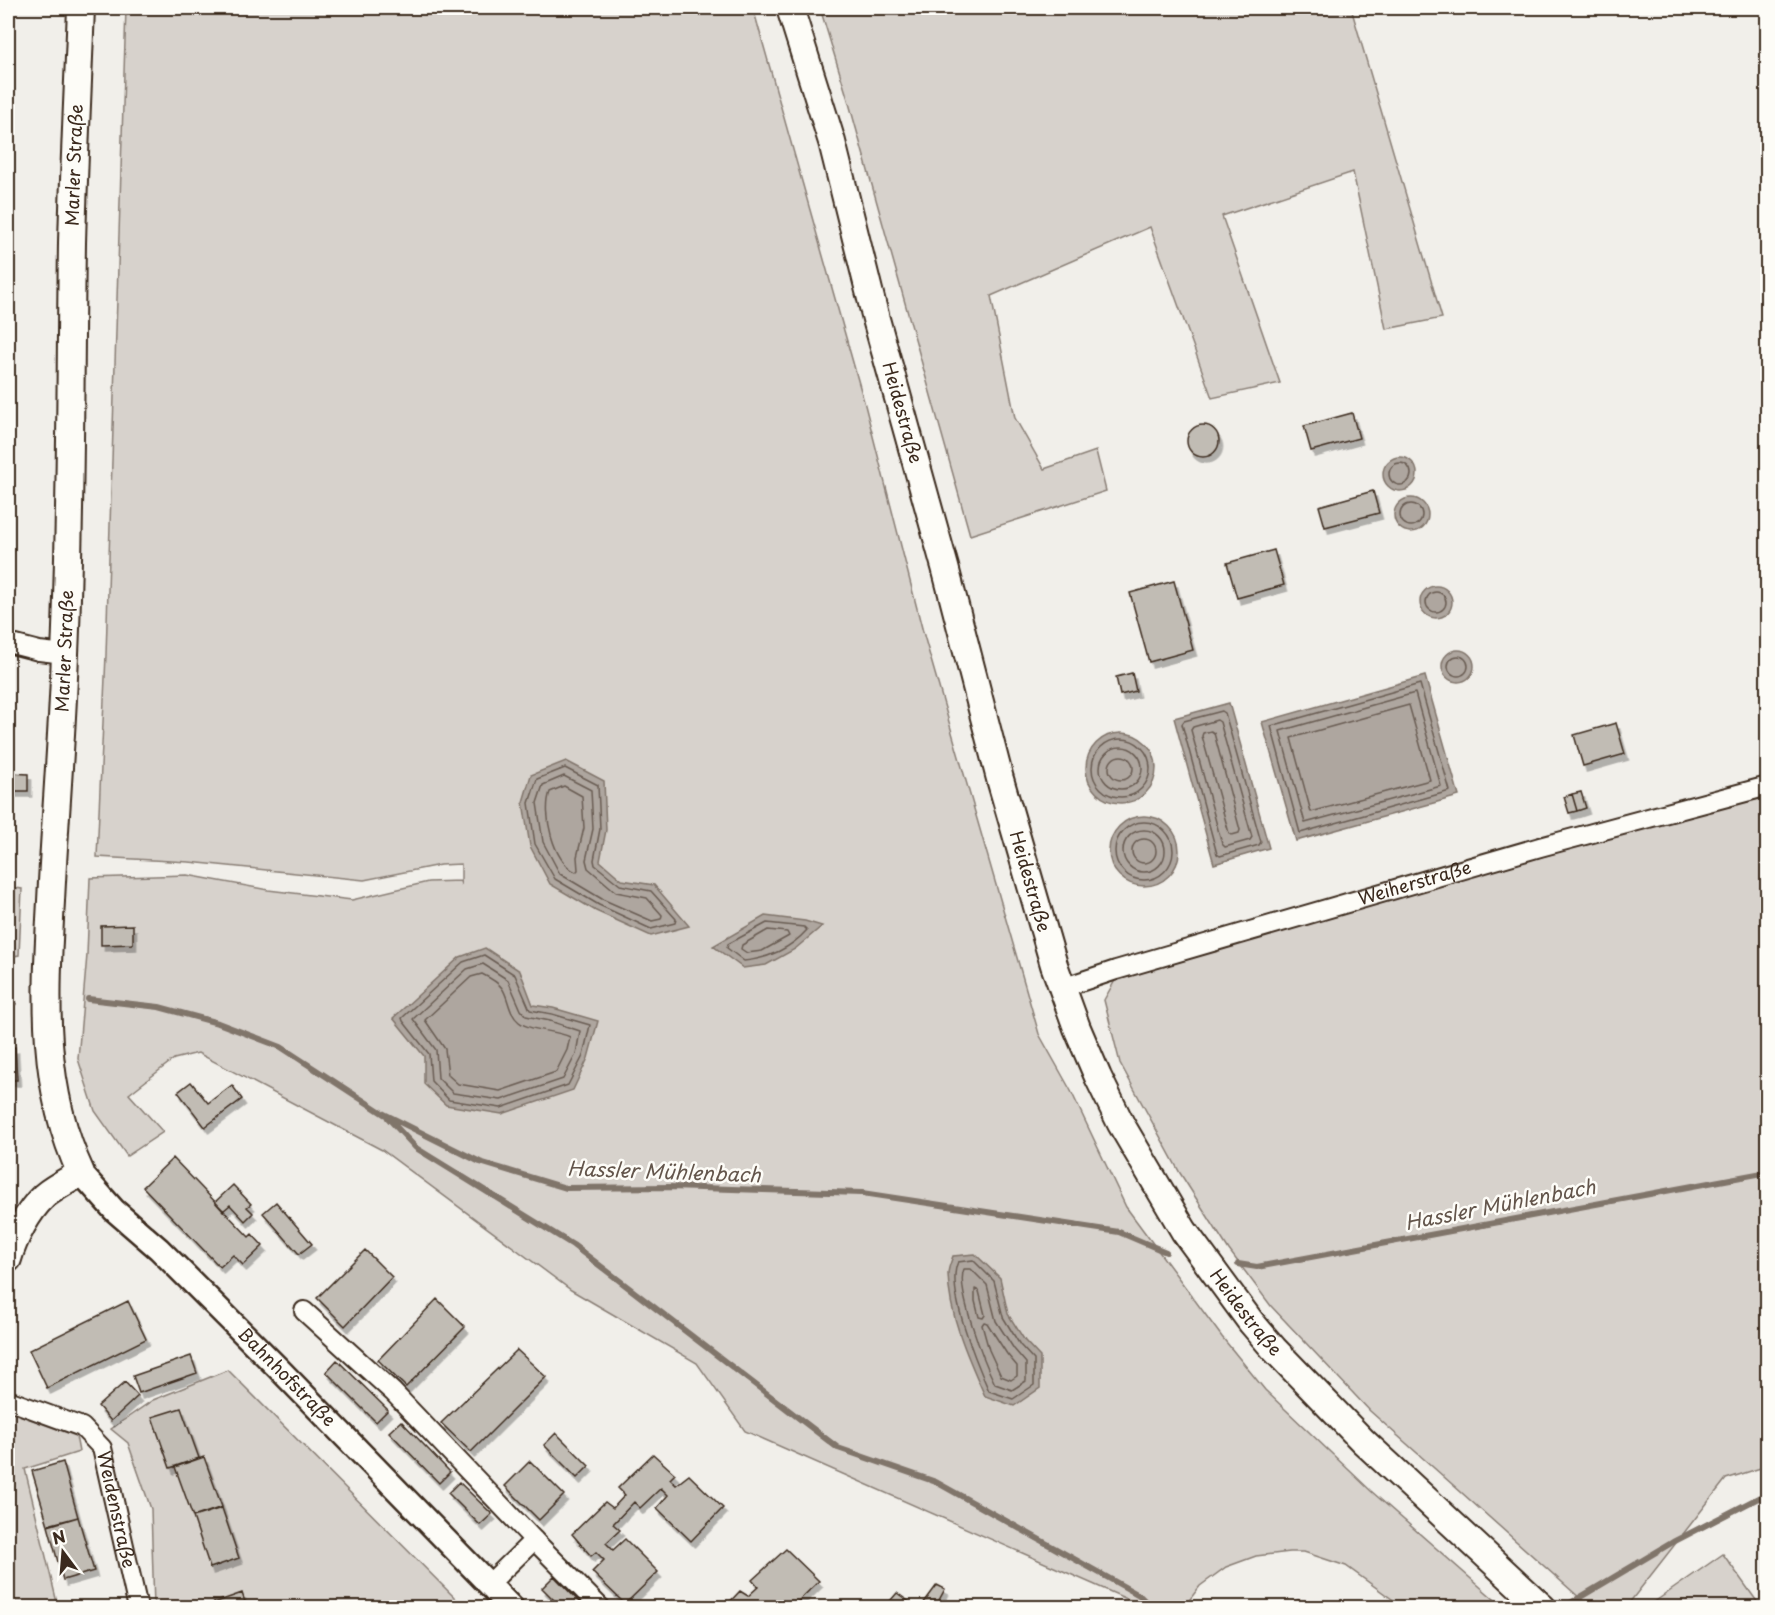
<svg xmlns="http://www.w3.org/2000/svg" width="1775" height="1615" font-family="'Playpen Sans',sans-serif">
	<defs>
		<filter id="shadow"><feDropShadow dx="3.5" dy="6" stdDeviation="0" flood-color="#0004"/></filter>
	</defs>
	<rect width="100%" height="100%" fill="#f1efea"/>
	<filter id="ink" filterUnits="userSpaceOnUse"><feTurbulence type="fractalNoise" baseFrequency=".0167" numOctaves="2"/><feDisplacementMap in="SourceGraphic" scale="12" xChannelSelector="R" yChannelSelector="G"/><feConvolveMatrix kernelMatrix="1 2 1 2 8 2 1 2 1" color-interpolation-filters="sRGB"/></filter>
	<g filter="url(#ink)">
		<path fill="#d7d2cc" stroke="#897e75" stroke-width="1.5" d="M 126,8 L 753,8 L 865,405 L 923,632 L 1039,1034 L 1071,1091 L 1126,1207 L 1222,1337 L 1265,1390 L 1371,1491 L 1503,1607 L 1403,1607 L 1346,1566 L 1304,1552 L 1290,1552 L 1256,1556 L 1226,1567 L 1200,1586 L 1184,1607 L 1145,1607 L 745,1431 L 697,1363 L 571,1290 L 382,1150 L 198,1053 L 174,1059 L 129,1094 L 163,1132 L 127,1156 L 95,1111 L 78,1059 L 87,955 L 90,878 L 187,875 L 268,890 L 352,900 L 428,882 L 460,881 L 461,885 L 461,864 L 440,865 L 364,880 L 189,862 L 97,857 L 106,655 Z
			M 820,8 L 1351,8 L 1442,318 L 1386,329 L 1353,172 L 1222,216 L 1280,383 L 1212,398 L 1150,227 L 991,296 L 1015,418 L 1044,469 L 1096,451 L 1106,491 L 970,535 L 849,103 Z
			M 1767,793 L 1767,1466 L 1726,1479 L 1626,1607 L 1590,1607 L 1370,1411 L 1271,1306 L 1229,1250 L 1180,1173 L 1120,1063 L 1104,1000 L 1117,977 Z
			M 8,887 L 22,889 L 19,955 L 8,957 Z
			M 228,1370 L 464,1607 L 154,1607 L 151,1509 L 128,1443 L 111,1429 L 153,1400 Z
			M 8,1411 L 76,1436 L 79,1452 L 25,1469 L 58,1607 L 8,1607 Z
			M 1723,1554 L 1761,1607 L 1652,1607 L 1650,1605 Z"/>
		<path fill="#aea69f" stroke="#80746b" stroke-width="1.5" d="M1383 474a17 17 0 1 1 34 0a17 17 0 1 1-34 0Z
			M1394 515a17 17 0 1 1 34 0a17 17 0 1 1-34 0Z
			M1420 602a16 16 0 1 1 32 0a16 16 0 1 1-32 0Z
			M1442 666a16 16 0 1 1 32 0a16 16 0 1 1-32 0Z
			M 1425,676 L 1459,796 L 1296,841 L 1262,722 Z
			M 1229,703 L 1269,848 L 1214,864 L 1174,718 Z
			M1086 768a35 35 0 1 1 70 0a35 35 0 1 1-70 0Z
			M 566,761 L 604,781 L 606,830 L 600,861 L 622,880 L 654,885 L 689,926 L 651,936 L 596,911 L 550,884 L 530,846 L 523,802 L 531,775 Z
			M1109 851a35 35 0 1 1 70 0a35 35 0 1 1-70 0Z
			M 765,916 L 805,921 L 822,926 L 795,949 L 766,965 L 743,968 L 713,946 Z
			M 485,948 L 520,971 L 533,1005 L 553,1008 L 598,1021 L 588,1058 L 573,1090 L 502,1114 L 446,1105 L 424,1084 L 424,1056 L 393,1018 L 460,957 Z
			M 975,1254 L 1000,1278 L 1008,1314 L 1025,1341 L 1040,1357 L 1040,1388 L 1014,1406 L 985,1396 C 968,1358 949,1316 948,1274 C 948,1268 951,1262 953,1256 Z"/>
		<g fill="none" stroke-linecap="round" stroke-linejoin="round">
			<path stroke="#695c52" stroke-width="1.5" d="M1389 474a11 11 0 1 1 22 0a11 11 0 1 1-22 0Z
				M1400 515a11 11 0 1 1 22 0a11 11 0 1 1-22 0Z
				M1426 602a10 10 0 1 1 20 0a10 10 0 1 1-20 0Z
				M1448 666a10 10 0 1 1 20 0a10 10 0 1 1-20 0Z
				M 1420,684 L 1450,791 L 1300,833 L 1271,726 Z
				M 1415,693 L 1441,786 L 1305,823 L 1280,731 Z
				M 1409,705 L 1430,780 L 1311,812 L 1291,738 Z
				M 1222,711 L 1225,713 L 1261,842 L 1259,845 L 1220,856 L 1217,854 L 1182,724 L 1184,721 Z
				M 1217,720 L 1220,722 L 1252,837 L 1250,840 L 1225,847 L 1222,844 L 1191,730 L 1193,727 Z
				M 1211,731 L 1214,733 L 1240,830 L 1239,833 L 1232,835 L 1229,833 L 1202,736 L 1203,733 Z
				M1092 768a29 29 0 1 1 58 0a29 29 0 1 1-58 0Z
				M1100 768a21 21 0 1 1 42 0a21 21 0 1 1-42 0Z
				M1109 768a12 12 0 1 1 24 0a12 12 0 1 1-24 0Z
				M 565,768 L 598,785 L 600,829 L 594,860 L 595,865 L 620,885 L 651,891 L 676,919 L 675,923 L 651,929 L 599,905 L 555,879 L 535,844 L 529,803 L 537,779 Z
				M 564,776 L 591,790 L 593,829 L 586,860 L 588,868 L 616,892 L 647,898 L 662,915 L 661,919 L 652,921 L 602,899 L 560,874 L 543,842 L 537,803 L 543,785 Z
				M 564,786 L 582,796 L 584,828 L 577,857 L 578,870 L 576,872 C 553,863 542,813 550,792 Z
				M1115 851a29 29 0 1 1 58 0a29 29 0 1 1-58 0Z
				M1123 851a21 21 0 1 1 42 0a21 21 0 1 1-42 0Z
				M1132 851a12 12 0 1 1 24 0a12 12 0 1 1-24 0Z
				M 767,923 L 804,927 L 807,930 C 791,948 768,959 744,961 L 727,948 L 728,944 Z
				M 768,930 L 787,932 L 789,936 L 762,951 L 747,953 L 741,949 L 742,945 Z
				M 484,955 L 515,975 L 530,1010 L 552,1014 L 590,1025 L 583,1056 L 568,1085 L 501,1108 L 449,1100 L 431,1081 L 429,1054 L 403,1021 L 402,1018 L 463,962 Z
				M 483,964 L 508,980 L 521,1010 L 526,1016 L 550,1021 L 580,1031 L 576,1054 L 563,1079 L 501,1100 L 453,1093 L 438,1078 L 436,1050 L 413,1019 L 467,969 Z
				M 482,974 C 488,977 498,982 502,988 C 509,998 508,1013 519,1022 C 530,1031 555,1030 570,1037 L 567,1050 L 556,1072 L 500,1091 L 458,1084 L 448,1075 L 445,1049 L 425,1020 L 471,977 Z
				M 973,1260 L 994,1281 L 1003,1317 L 1020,1345 L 1034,1360 L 1034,1385 L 1013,1399 L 989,1391 C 977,1364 945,1288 958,1262 Z
				M 971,1269 L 987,1285 L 996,1321 L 1014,1349 L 1026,1363 L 1026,1381 L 1012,1390 L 995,1384 C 985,1364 955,1288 964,1269 Z
				M 975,1289 L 979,1291 L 985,1315 L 983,1318 L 979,1317 L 975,1301 Z
				M 984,1322 L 987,1323 L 1007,1354 L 1017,1366 L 1017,1376 L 1011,1380 L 1001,1376 L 989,1350 L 982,1325 Z"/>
			<path stroke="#80746b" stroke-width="6" d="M 88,999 L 159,1007 L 218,1023 L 281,1047 L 384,1114 L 480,1162 L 566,1188 L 670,1187 L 862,1193 L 1119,1232 L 1166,1252
				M 8,1004 L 14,1003
				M 388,1118 L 416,1148 L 573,1245 L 838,1448 L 936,1482 L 1139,1595 L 1152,1608
				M 1238,1264 L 1257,1267 L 1768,1172
				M 1562,1608 L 1673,1542 L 1768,1493"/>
		</g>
		<path fill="#c1bcb4" stroke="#3b2a1e" stroke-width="1.5" filter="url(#shadow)" d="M 1352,413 L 1359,438 L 1311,451 L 1304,426 Z
			M1187 441a16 16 0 1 1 32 0a16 16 0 1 1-32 0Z
			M 1373,491 L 1379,513 L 1325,527 L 1319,506 Z
			M 1274,550 L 1284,585 L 1237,598 L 1227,563 Z
			M 1174,581 L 1193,650 L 1149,662 L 1130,593 Z
			M 1132,673 L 1136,691 L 1120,695 L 1116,677 Z
			M 1616,723 L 1625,754 L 1583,766 L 1574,735 Z
			M 11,773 L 28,774 L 28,791 L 10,791 Z
			M 1581,792 L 1586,808 L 1577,811 L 1572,794 Z
			M 1572,794 L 1577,811 L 1569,813 L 1564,797 Z
			M 133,925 L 133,944 L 101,945 L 101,926 Z
			M 15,1047 L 17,1080 L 8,1080 L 8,1048 Z
			M 191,1082 L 208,1103 L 232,1085 L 242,1099 L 205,1127 L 178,1092 Z
			M 173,1158 L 249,1237 L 252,1234 L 263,1246 L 243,1265 L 233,1255 L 220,1267 L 143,1187 Z
			M 233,1185 L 251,1204 L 247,1207 L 253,1213 L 245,1221 L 230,1205 L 223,1211 L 215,1202 Z
			M 276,1202 L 312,1244 L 299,1254 L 263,1213 Z
			M 365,1250 L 392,1277 L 345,1326 L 317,1298 Z
			M 437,1299 L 465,1327 L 406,1387 L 378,1360 Z
			M 128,1301 L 146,1339 L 47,1388 L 29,1350 Z
			M 517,1350 L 546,1377 L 471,1452 L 441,1423 Z
			M 191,1356 L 197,1373 L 139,1393 L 133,1376 Z
			M 337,1360 L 388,1410 L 376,1422 L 326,1372 Z
			M 125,1382 L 138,1396 L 111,1421 L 98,1406 Z
			M 181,1408 L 199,1458 L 170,1468 L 152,1417 Z
			M 401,1421 L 450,1472 L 439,1483 L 389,1432 Z
			M 556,1433 L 589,1466 L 577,1478 L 544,1445 Z
			M 653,1454 L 675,1474 L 670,1479 L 676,1485 L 689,1475 L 723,1508 L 691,1541 L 657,1508 L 668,1495 L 661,1488 L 640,1508 L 634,1502 L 613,1524 L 620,1530 L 606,1543 L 613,1550 L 625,1539 L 658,1572 L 625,1604 L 592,1572 L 604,1560 L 596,1552 L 591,1556 L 572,1534 L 605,1502 L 613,1508 L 625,1495 L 618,1488 Z
			M 204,1457 L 222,1507 L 193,1517 L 175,1467 Z
			M 530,1461 L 564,1495 L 539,1520 L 505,1486 Z
			M 63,1462 L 78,1517 L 48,1525 L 32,1471 Z
			M 459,1482 L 492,1514 L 480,1525 L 448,1493 Z
			M 222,1508 L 239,1558 L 210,1568 L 193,1517 Z
			M 78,1517 L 94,1571 L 63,1580 L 48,1526 Z
			M 786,1549 L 819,1581 L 791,1608 L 724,1608 L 740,1591 L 748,1596 L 758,1587 L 752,1580 Z
			M 554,1576 L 585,1608 L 562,1608 L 542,1588 Z
			M 937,1585 L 945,1589 L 938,1602 L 945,1608 L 920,1608 Z
			M 242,1593 L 247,1608 L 209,1608 L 208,1605 Z
			M 897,1593 L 918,1608 L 884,1608 Z
			M 1298,1600 L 1317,1603 L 1324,1608 L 1277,1608 Z"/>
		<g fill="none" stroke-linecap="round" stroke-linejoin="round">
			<g stroke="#3b2a1e" stroke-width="22">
				<g id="minor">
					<path d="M 8,643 L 39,651 L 65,654"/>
					<path id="s1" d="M 1062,988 L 1116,970 L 1540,847 L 1768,786"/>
					<path d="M 304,1311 L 393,1392 L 534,1540"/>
					<path id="s2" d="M 8,1400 L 82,1427 L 102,1448 L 138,1608"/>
					<path d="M 488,1585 L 534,1540 L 601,1608"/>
				</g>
			</g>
			<g stroke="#3b2a1e" stroke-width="27">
				<g id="tertiary">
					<path id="s3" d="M 81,1173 L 114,1210 L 159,1249 L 278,1368 L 512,1608"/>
				</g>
			</g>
			<g stroke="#3b2a1e" stroke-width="30">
				<g id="secondary">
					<path id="s4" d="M 790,8 L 832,142 L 876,319 L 945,567 L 1000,779 L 1054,965 L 1077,1028 L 1098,1077 L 1121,1124 L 1184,1231 L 1251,1322 L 1274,1349 L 1363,1441 L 1543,1608"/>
					<path id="s5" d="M 8,1259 C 14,1238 28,1211 44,1196 C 55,1187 69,1180 81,1173 C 40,1086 46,994 51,901 C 55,819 62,737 65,654 C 71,517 70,380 72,243 C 74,164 78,86 81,8"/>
				</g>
			</g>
			<use href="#minor" stroke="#fdfcf7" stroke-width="18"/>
			<use href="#tertiary" stroke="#fdfcf7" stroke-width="22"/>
			<use href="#secondary" stroke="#fdfcf7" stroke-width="26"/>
		</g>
	</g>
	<g text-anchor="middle" stroke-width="5" stroke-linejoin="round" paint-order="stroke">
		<g font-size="18" fill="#3b2a1e" stroke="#fdfcf7">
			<text dy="6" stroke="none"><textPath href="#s5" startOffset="1130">Marler Straße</textPath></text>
			<text dy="6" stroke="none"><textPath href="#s4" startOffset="420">Heidestraße</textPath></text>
			<text dy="6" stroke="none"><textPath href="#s5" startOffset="644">Marler Straße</textPath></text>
			<text dy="6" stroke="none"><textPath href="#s4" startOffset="906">Heidestraße</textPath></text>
			<text dy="6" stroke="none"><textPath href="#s1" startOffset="368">Weiherstraße</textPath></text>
			<text dy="6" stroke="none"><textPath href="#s4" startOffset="1392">Heidestraße</textPath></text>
			<text dy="6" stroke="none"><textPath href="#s3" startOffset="290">Bahnhofstraße</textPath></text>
			<text dy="6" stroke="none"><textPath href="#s2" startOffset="171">Weidenstraße</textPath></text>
		</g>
		<g font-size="20" font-style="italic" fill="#63554b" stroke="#fdfcf7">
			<text transform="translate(664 1172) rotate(2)" y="7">Hassler Mühlenbach</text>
			<text transform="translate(1500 1205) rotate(-11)" y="7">Hassler Mühlenbach</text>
		</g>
	</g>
	<rect width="1775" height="1615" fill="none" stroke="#fdfcf7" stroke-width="30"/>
	<rect x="15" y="15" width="1745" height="1585" fill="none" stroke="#3b2a1e" stroke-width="2" filter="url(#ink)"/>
	<g transform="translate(63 1552) rotate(344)" stroke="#fdfcf7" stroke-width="4.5" paint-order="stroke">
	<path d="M0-4.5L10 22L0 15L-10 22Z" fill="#3b2a1e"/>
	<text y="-9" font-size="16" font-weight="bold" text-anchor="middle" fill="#3b2a1e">N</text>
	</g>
</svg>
